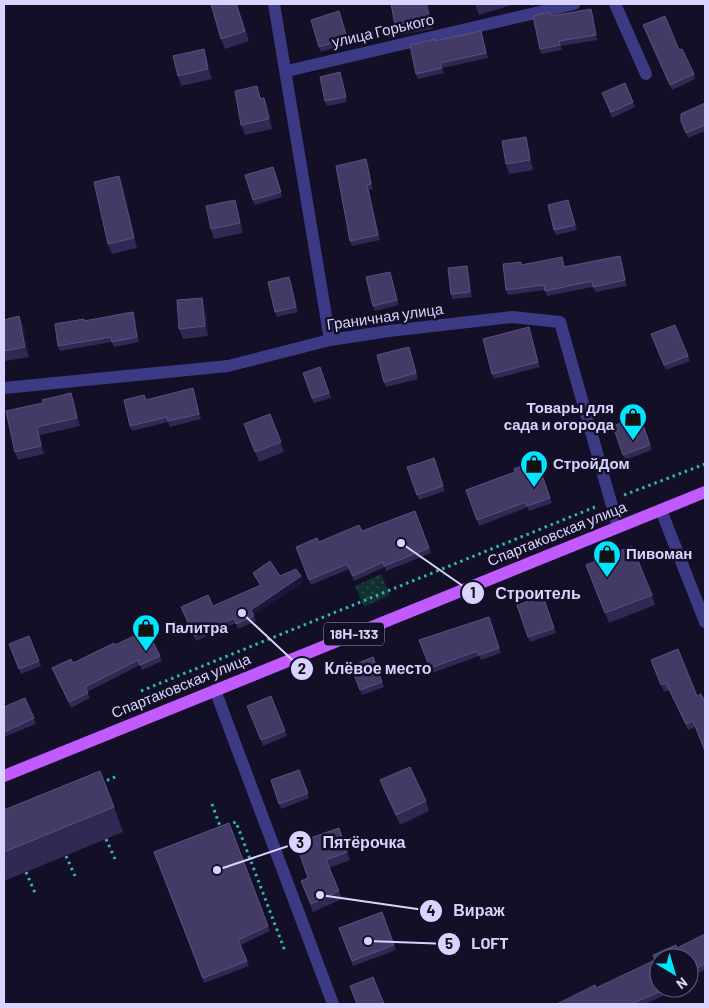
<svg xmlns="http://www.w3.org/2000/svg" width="709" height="1008" font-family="Barlow,sans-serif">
	<defs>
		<pattern id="grass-dots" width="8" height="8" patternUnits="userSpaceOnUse" patternTransform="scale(1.25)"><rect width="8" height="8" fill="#12302f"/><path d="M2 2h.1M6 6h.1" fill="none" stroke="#344d4e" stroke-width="1.8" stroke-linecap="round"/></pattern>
	</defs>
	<rect width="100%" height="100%" fill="#130f26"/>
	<path fill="url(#grass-dots)" d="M 381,574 L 390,595 L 364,607 L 355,586 Z"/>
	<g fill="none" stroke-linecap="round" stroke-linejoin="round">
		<path stroke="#2fb8b0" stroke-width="3" stroke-dasharray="2.5 4" stroke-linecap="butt" d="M 624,495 L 705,464
			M 141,691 L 595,507
			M 101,783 L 117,776
			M 212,804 L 221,829
			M 227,825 L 236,822 L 285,951
			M 106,839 L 115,859
			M 66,856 L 75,876
			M 26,872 L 35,893"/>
		<path stroke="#3d3a85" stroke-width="12" d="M 274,4 L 330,340
			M 615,4 L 646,74
			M 287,71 L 574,4
			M 4,388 L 228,366 L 330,340 L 389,331 L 512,317 L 560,322 L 618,527
			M 661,510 L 705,622
			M 215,690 L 333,1004"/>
		<path stroke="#c25bff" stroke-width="12" d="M 4,776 L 705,492"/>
	</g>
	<path fill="#312854" d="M 237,4 L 249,41 L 225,49 L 221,39 Z
		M 428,4 L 433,29 L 399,35 L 395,25 Z
		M 475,4 L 515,4 L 479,15 Z
		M 530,4 L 539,4 L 531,6 Z
		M 591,9 L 593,14 L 597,40 L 561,46 L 562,50 L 541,54 L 540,49 L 551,16 Z
		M 339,11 L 349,43 L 321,52 L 319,47 Z
		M 643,25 L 679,50 L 694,74 L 695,79 L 672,90 Z
		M 481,31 L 488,58 L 442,68 L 444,73 L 418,79 L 416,74 L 435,41 Z
		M 204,49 L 207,59 L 212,79 L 181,86 L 178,76 Z
		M 342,77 L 347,102 L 327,106 L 325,101 Z
		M 257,86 L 261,98 L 264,98 L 268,108 L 272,129 L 245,135 L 241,125 Z
		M 604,98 L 633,102 L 635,107 L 612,118 Z
		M 705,103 L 705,131 L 688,138 L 681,121 Z
		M 529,147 L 533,170 L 509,174 L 506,164 Z
		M 366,159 L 368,164 L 373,189 L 369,190 L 380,240 L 352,246 L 350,241 Z
		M 275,172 L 282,197 L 255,205 L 253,200 Z
		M 119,176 L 123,186 L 137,248 L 112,254 L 108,244 Z
		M 235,200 L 238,210 L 243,233 L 214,239 L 211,229 Z
		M 570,205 L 577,230 L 556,235 L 554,230 Z
		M 620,256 L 622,261 L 627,286 L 595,292 L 593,287 L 547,296 L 545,290 L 508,295 L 506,290 L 522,265 L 562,257 L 565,267 Z
		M 467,266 L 469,271 L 472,297 L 452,299 L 451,294 Z
		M 390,272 L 399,305 L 375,311 L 373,306 Z
		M 291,282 L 298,312 L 277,317 L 275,312 Z
		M 206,308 L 208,336 L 183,339 L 179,329 Z
		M 133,312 L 135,318 L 139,342 L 114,347 L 112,342 L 60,351 L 58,346 L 84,321 Z
		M 19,316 L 23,326 L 29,357 L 5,361 L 4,359 L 4,320 Z
		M 529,327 L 540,367 L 494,379 L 492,374 Z
		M 651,334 L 688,356 L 690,361 L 666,370 Z
		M 411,352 L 418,379 L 386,387 L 384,382 Z
		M 320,367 L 331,398 L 314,403 L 312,398 Z
		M 193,388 L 201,419 L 170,427 L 168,422 L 132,431 L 130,426 L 146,400 Z
		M 71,393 L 74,401 L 80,426 L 40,435 L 44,454 L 18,460 L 15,452 L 43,403 Z
		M 270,414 L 284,452 L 259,462 L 244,424 Z
		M 640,416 L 652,450 L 625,460 L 613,426 Z
		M 434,458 L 445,491 L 419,500 L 417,495 Z
		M 537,460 L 552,503 L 529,511 L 528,507 L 479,526 L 466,490 L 515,472 Z
		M 415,511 L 431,553 L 386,571 L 385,567 L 354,581 L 349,569 L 311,585 L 296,547 L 319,542 L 362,531 Z
		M 253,573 L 280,576 L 301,576 L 303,582 L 253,615 L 256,621 L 238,629 L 236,623 L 196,641 L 181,607 L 213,606 L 260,585 L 255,578 Z
		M 590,575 L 652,595 L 655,605 L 609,623 Z
		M 543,596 L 556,633 L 530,642 L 517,605 Z
		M 489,617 L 501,653 L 481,660 L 479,656 L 432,673 L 419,640 Z
		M 29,636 L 41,666 L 21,674 L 9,644 Z
		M 115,645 L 160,656 L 162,661 L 142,670 L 140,665 L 87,692 L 90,698 L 71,708 L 52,668 L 73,663 Z
		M 678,649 L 695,727 L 688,730 L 669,690 L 664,692 L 651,660 Z
		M 373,657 L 384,687 L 362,695 L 351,666 Z
		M 271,696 L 287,736 L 263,746 L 247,706 Z
		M 25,698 L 36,724 L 4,737 L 4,707 Z
		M 299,770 L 309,798 L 281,809 L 271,780 Z
		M 380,780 L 426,801 L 429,811 L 400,825 L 384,790 Z
		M 114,807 L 123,832 L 4,881 L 4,810 Z
		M 229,823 L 270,931 L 241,945 L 249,966 L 204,983 L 154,852 Z
		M 339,828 L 350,860 L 329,868 L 342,899 L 313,912 L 301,881 L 308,878 Z
		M 382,912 L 396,950 L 353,966 L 339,928 Z
		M 705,934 L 705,970 L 690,977 L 693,983 L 689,984 L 689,958 L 659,988 L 681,988 L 645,1004 L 557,1004 L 596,988 L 655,961 L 677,948 Z"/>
	<path fill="#1d163a" d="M 426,4 L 428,4 L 433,29 L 430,19 Z
		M 591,9 L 593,14 L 597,40 L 596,35 Z
		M 204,49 L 207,59 L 212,79 L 208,69 Z
		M 340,72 L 342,77 L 347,102 L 346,97 Z
		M 264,98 L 268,108 L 272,129 L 269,119 Z
		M 526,137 L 529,147 L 533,170 L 530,160 Z
		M 366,159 L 368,164 L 373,189 L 371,184 Z
		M 119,176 L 123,186 L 137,248 L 134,238 Z
		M 367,185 L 369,190 L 380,240 L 378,235 Z
		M 235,200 L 238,210 L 243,233 L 240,223 Z
		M 620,256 L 622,261 L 627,286 L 625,280 Z
		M 467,266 L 469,271 L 472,297 L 470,292 Z
		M 289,277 L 291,282 L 298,312 L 296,307 Z
		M 202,298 L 206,308 L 208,336 L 205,326 Z
		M 133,312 L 135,318 L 139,342 L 137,337 Z
		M 19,316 L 23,326 L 29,357 L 25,347 Z
		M 71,393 L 74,401 L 80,426 L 77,418 Z
		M 37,427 L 40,435 L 44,454 L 41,446 Z
		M 301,576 L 303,582 L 253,615 L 251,610 Z"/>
	<path fill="#433a66" stroke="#5a527e" d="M 211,4 L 236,4 L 245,31 L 221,39 Z
		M 391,4 L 426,4 L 430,19 L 395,25 Z
		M 591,9 L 596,35 L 559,41 L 560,45 L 540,49 L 533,16 L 550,12 L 551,16 Z
		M 339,11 L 347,38 L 319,47 L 311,20 Z
		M 665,16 L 679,50 L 682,49 L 694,74 L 670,85 L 643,25 Z
		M 481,31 L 486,53 L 440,63 L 442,68 L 416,74 L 410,45 L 435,39 L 435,41 Z
		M 204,49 L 208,69 L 178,76 L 173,56 Z
		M 340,72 L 346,97 L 325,101 L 320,77 Z
		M 625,83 L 633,102 L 611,112 L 602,93 Z
		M 257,86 L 260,99 L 264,98 L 269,119 L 241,125 L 235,91 Z
		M 705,103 L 705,125 L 686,133 L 681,121 L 681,114 Z
		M 526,137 L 530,160 L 506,164 L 502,141 Z
		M 366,159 L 371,184 L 367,185 L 378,235 L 350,241 L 336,166 Z
		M 273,167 L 281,192 L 253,200 L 245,175 Z
		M 119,176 L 134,238 L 108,244 L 94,182 Z
		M 235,200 L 240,223 L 211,229 L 206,206 Z
		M 568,200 L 575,225 L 554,230 L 548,205 Z
		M 620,256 L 625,280 L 593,287 L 592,281 L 545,291 L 544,285 L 506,290 L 503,264 L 521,262 L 521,265 L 562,257 L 564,267 Z
		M 467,266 L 470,292 L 451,294 L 448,268 Z
		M 390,272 L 397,300 L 373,306 L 366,277 Z
		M 289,277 L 296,307 L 275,312 L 268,282 Z
		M 202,298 L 205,326 L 179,329 L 177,300 Z
		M 133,312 L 137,337 L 112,342 L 111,337 L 58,346 L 55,324 L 84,319 L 84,321 Z
		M 19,316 L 25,347 L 4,351 L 4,320 Z
		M 675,325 L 688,356 L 664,365 L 651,334 Z
		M 529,327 L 538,362 L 492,374 L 483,339 Z
		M 409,347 L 416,373 L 384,382 L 377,355 Z
		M 320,367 L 329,393 L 312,398 L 303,373 Z
		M 193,388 L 199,414 L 168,421 L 167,417 L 130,426 L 124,400 L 144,395 L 146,400 Z
		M 71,393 L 77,418 L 37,427 L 41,446 L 15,452 L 6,411 L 43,403 L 42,400 Z
		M 270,414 L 281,442 L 255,452 L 244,424 Z
		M 640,416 L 650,445 L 623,455 L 613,426 Z
		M 434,458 L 443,486 L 417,495 L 407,467 Z
		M 537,460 L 550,498 L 527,506 L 526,502 L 477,520 L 466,490 L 515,472 L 514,469 Z
		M 415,511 L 429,548 L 384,566 L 383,562 L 353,576 L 347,564 L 309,580 L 296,547 L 317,538 L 319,542 L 359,525 L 362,531 Z
		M 632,546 L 652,595 L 605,613 L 586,565 Z
		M 270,561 L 280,576 L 296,569 L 301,576 L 251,610 L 254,616 L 236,624 L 234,618 L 194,636 L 181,607 L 208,595 L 213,606 L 261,585 L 253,573 Z
		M 543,596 L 554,628 L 528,637 L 517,605 Z
		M 489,617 L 499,648 L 479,655 L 477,651 L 430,668 L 419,640 Z
		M 147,630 L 160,656 L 140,665 L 138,660 L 85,687 L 88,693 L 69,702 L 52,668 L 71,659 L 73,663 L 114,643 L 115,645 Z
		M 29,636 L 39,661 L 19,669 L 9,644 Z
		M 678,649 L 697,696 L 701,694 L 705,702 L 705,751 L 693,721 L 686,724 L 666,683 L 661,685 L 651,660 Z
		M 373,657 L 382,682 L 360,690 L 351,666 Z
		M 271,696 L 285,731 L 261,740 L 247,706 Z
		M 25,698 L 34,718 L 4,732 L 4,707 Z
		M 410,767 L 426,801 L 396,815 L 380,780 Z
		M 299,770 L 308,793 L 279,804 L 271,780 Z
		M 100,771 L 114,807 L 4,852 L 4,810 Z
		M 229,823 L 268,926 L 238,940 L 247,961 L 203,978 L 154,852 Z
		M 339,828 L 347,852 L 326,860 L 339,891 L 311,904 L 301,881 L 308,878 L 296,843 Z
		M 382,912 L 394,945 L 352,961 L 339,928 Z
		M 705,934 L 705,964 L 689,972 L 689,958 L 659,958 L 659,988 L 668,988 L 631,1004 L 557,1004 L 595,985 L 596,988 L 655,960 L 653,955 L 676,945 L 677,948 Z
		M 373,977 L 384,1004 L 357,1004 L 350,986 Z"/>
	<defs>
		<g id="shop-pin" transform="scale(1.4375)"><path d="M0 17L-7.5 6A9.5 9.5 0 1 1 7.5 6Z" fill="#00e5ff" stroke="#130f26"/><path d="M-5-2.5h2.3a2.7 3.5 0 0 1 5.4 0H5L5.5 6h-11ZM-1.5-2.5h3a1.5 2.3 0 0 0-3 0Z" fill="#111"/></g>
	</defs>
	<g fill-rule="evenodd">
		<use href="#shop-pin" x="633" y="417"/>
		<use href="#shop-pin" x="534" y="464"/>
		<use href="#shop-pin" x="607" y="554"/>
		<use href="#shop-pin" x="146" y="628"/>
	</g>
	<g text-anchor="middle" stroke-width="5" stroke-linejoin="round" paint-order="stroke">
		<rect fill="#130f26" stroke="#9e99be" stroke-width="1" x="324" y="622.5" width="60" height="23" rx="4"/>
		<g font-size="14" font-weight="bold" fill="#d9d4ff">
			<text x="354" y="639">18Н-133</text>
		</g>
		<g font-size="15" fill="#d9d4ff" stroke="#130f26">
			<text transform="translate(383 31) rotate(-13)" y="5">улица Горького</text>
			<text transform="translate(385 317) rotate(-8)" y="5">Граничная улица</text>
			<text transform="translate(557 534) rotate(-22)" y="5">Спартаковская улица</text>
			<text transform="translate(181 686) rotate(-22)" y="5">Спартаковская улица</text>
		</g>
		<g font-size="15" font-weight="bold" fill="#d9d4ff" stroke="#130f26" text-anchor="start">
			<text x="614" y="413" text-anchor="end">Товары для<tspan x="614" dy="17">сада и огорода</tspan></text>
			<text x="553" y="469">СтройДом</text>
			<text x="626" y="559">Пивоман</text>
			<text x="165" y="633">Палитра</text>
		</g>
	</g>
	<path fill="none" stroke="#d9d4ff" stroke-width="2" d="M401 543L473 593M242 613L302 669M217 870L300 842M320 895L431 911M368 941L449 944"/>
	<g fill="#d9d4ff" stroke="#130f26" stroke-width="2">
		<circle cx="401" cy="543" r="5"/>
		<circle cx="242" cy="613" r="5"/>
		<circle cx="217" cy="870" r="5"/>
		<circle cx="320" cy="895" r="5"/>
		<circle cx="368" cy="941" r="5"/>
		<circle cx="473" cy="593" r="12"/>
		<circle cx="302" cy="669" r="12"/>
		<circle cx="300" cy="842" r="12"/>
		<circle cx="431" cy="911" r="12"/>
		<circle cx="449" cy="944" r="12"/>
	</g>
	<g font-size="15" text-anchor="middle" font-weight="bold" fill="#111">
		<text x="473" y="598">1</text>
		<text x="302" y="674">2</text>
		<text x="300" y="848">3</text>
		<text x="431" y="916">4</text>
		<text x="449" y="949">5</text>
	</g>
	<g font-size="16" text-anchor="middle" font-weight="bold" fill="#d9d4ff" stroke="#130f26" stroke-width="5" stroke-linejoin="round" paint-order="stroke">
		<text x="538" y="599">Строитель</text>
		<text x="378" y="674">Клёвое место</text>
		<text x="364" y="848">Пятёрочка</text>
		<text x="479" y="916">Вираж</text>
		<text x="490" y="949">LOFT</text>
	</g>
	<rect width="709" height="1008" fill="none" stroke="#d9d4ff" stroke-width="10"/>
	<g transform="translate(674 973) rotate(142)"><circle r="24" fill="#130f26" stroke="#625e7d"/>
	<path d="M0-4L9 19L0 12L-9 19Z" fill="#00e5ff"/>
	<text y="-8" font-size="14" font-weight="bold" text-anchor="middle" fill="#d9d4ff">N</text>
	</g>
</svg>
